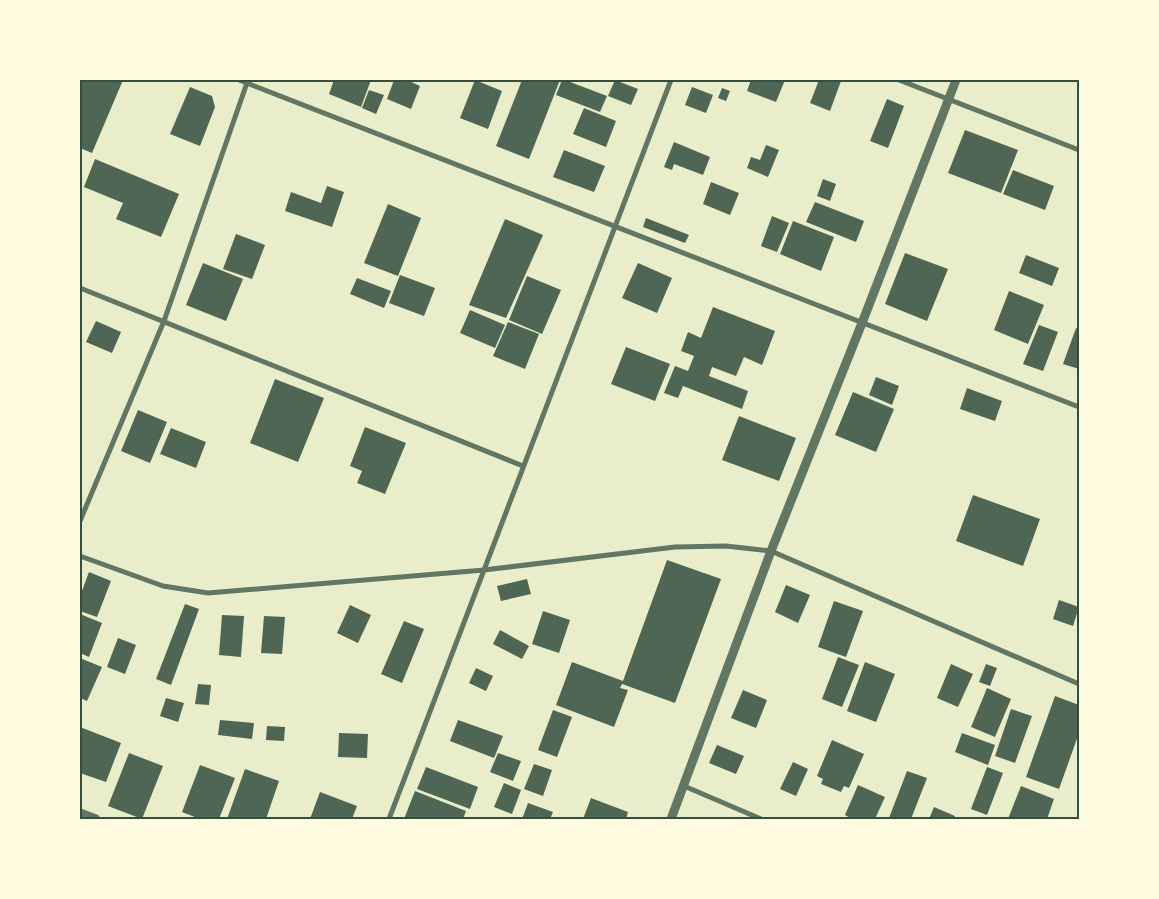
<svg xmlns="http://www.w3.org/2000/svg" width="1159" height="899" font-family="'Exo 2',sans-serif">
	<rect width="100%" height="100%" fill="#e9edc9"/>
	<path fill="#4f6655" d="M 80,80 L 123,80 L 92,153 L 80,148 Z
		M 334,80 L 371,80 L 361,107 L 329,94 Z
		M 394,80 L 407,80 L 420,86 L 411,109 L 387,99 Z
		M 475,80 L 502,91 L 488,129 L 460,118 Z
		M 522,80 L 560,80 L 529,159 L 496,146 Z
		M 562,80 L 565,80 L 607,96 L 600,112 L 556,95 Z
		M 615,80 L 638,89 L 631,105 L 608,96 Z
		M 751,80 L 785,80 L 776,102 L 747,91 Z
		M 819,80 L 838,80 L 841,81 L 830,111 L 810,103 Z
		M 190,87 L 212,96 L 215,107 L 200,146 L 170,134 Z
		M 692,87 L 713,95 L 706,113 L 685,105 Z
		M 722,88 L 730,91 L 726,101 L 718,98 Z
		M 369,90 L 384,95 L 376,114 L 362,108 Z
		M 887,99 L 904,106 L 888,148 L 870,141 Z
		M 584,108 L 616,121 L 606,147 L 573,134 Z
		M 965,130 L 1018,150 L 1001,193 L 948,173 Z
		M 674,142 L 710,157 L 703,175 L 674,164 L 672,170 L 664,167 Z
		M 766,145 L 779,150 L 768,177 L 747,168 L 751,157 L 760,160 Z
		M 564,150 L 605,166 L 594,192 L 553,177 Z
		M 95,159 L 179,194 L 161,237 L 116,219 L 123,203 L 84,187 Z
		M 1013,170 L 1054,186 L 1045,210 L 1003,194 Z
		M 823,179 L 836,184 L 830,201 L 817,196 Z
		M 711,182 L 739,193 L 730,215 L 703,204 Z
		M 327,186 L 344,192 L 332,227 L 285,211 L 291,192 L 321,203 Z
		M 815,202 L 864,221 L 856,242 L 806,222 Z
		M 388,204 L 421,218 L 398,276 L 364,263 Z
		M 772,216 L 789,223 L 777,252 L 761,246 Z
		M 646,218 L 689,235 L 685,243 L 643,227 Z
		M 505,219 L 543,235 L 506,318 L 469,305 Z
		M 793,221 L 834,237 L 821,271 L 780,254 Z
		M 236,234 L 265,245 L 252,279 L 223,269 Z
		M 905,253 L 948,269 L 927,321 L 885,304 Z
		M 1026,255 L 1059,268 L 1052,286 L 1019,273 Z
		M 203,263 L 243,279 L 226,321 L 186,305 Z
		M 638,263 L 672,278 L 657,313 L 622,298 Z
		M 400,275 L 435,288 L 424,316 L 389,303 Z
		M 527,276 L 561,290 L 542,334 L 509,320 Z
		M 357,278 L 391,291 L 384,308 L 350,294 Z
		M 1009,291 L 1044,305 L 1028,344 L 994,330 Z
		M 713,307 L 775,331 L 762,365 L 744,357 L 736,376 L 712,367 L 709,376 L 748,391 L 742,409 L 683,386 L 678,398 L 664,393 L 675,366 L 688,371 L 694,356 L 681,351 L 688,332 L 701,338 Z
		M 470,310 L 505,325 L 495,348 L 460,333 Z
		M 96,321 L 121,332 L 112,353 L 86,342 Z
		M 508,322 L 539,334 L 525,369 L 493,356 Z
		M 1039,325 L 1058,332 L 1043,371 L 1023,364 Z
		M 1076,328 L 1079,330 L 1079,369 L 1063,364 Z
		M 626,347 L 670,364 L 655,401 L 611,384 Z
		M 876,377 L 899,386 L 892,405 L 869,395 Z
		M 275,379 L 324,398 L 298,462 L 250,443 Z
		M 967,388 L 1002,401 L 995,421 L 960,409 Z
		M 853,392 L 894,409 L 876,452 L 835,435 Z
		M 138,410 L 167,422 L 150,463 L 121,451 Z
		M 739,416 L 796,438 L 779,481 L 722,460 Z
		M 365,427 L 406,443 L 385,494 L 357,483 L 362,471 L 350,466 Z
		M 171,428 L 206,442 L 196,468 L 160,454 Z
		M 973,495 L 1040,519 L 1023,566 L 956,541 Z
		M 667,560 L 721,579 L 675,703 L 622,684 L 620,688 L 628,690 L 614,727 L 556,705 L 572,662 L 623,681 Z
		M 89,572 L 111,581 L 97,617 L 80,611 L 80,596 Z
		M 527,579 L 531,594 L 501,601 L 497,586 Z
		M 786,585 L 810,595 L 798,623 L 775,612 Z
		M 1059,600 L 1079,607 L 1073,626 L 1053,619 Z
		M 834,601 L 863,611 L 846,657 L 818,647 Z
		M 185,604 L 199,609 L 171,685 L 156,679 Z
		M 350,605 L 371,615 L 358,643 L 337,633 Z
		M 543,611 L 570,620 L 559,653 L 532,644 Z
		M 80,614 L 102,623 L 89,657 L 80,653 Z
		M 222,615 L 244,616 L 241,657 L 219,655 Z
		M 264,616 L 285,617 L 282,654 L 261,653 Z
		M 404,621 L 424,629 L 402,683 L 381,674 Z
		M 500,630 L 529,646 L 522,659 L 493,644 Z
		M 118,638 L 136,645 L 125,674 L 107,667 Z
		M 838,657 L 859,665 L 842,707 L 822,699 Z
		M 80,658 L 102,667 L 87,701 L 80,698 Z
		M 865,662 L 895,674 L 876,722 L 847,711 Z
		M 951,664 L 973,674 L 958,707 L 937,698 Z
		M 986,664 L 997,668 L 990,686 L 979,682 Z
		M 476,668 L 493,676 L 486,691 L 469,683 Z
		M 198,684 L 211,685 L 209,705 L 195,704 Z
		M 987,688 L 1011,699 L 995,737 L 971,727 Z
		M 743,690 L 767,700 L 756,728 L 731,718 Z
		M 1055,696 L 1079,705 L 1079,733 L 1059,789 L 1026,777 Z
		M 166,698 L 184,703 L 178,722 L 160,716 Z
		M 1011,709 L 1032,716 L 1015,763 L 995,756 Z
		M 553,710 L 572,717 L 557,757 L 538,750 Z
		M 220,720 L 254,723 L 252,739 L 218,735 Z
		M 458,720 L 503,736 L 494,758 L 450,741 Z
		M 267,726 L 285,727 L 284,741 L 266,740 Z
		M 80,727 L 121,743 L 106,782 L 80,773 Z
		M 339,733 L 368,734 L 367,758 L 338,757 Z
		M 962,733 L 995,745 L 988,765 L 955,752 Z
		M 832,740 L 864,754 L 849,788 L 844,786 L 841,792 L 821,784 L 823,779 L 817,776 Z
		M 717,745 L 744,756 L 736,774 L 709,763 Z
		M 129,753 L 163,766 L 142,819 L 108,806 Z
		M 498,753 L 521,761 L 513,781 L 490,772 Z
		M 793,762 L 808,769 L 796,796 L 780,789 Z
		M 534,764 L 552,770 L 543,796 L 524,789 Z
		M 200,765 L 235,778 L 219,819 L 200,819 L 182,812 Z
		M 426,767 L 478,787 L 470,809 L 417,789 Z
		M 987,767 L 1003,773 L 987,815 L 971,809 Z
		M 245,769 L 279,781 L 266,819 L 227,819 Z
		M 907,771 L 927,778 L 911,819 L 893,819 L 889,818 Z
		M 504,783 L 521,790 L 512,814 L 494,807 Z
		M 858,785 L 885,797 L 875,819 L 852,819 L 845,815 Z
		M 1021,786 L 1054,799 L 1047,819 L 1008,819 Z
		M 415,791 L 466,811 L 463,819 L 404,819 Z
		M 320,792 L 357,806 L 352,819 L 310,819 Z
		M 591,798 L 628,812 L 626,819 L 583,819 Z
		M 528,803 L 553,812 L 550,819 L 522,819 Z
		M 934,807 L 955,816 L 954,819 L 929,819 Z"/>
	<g fill="none" stroke-linecap="round" stroke-linejoin="round">
		<path stroke="#617663" stroke-width="5" d="M 239,80 L 1079,407
			M 899,80 L 1079,150
			M 80,288 L 523,466
			M 80,521 L 164,321 L 248,80
			M 80,556 L 163,586 L 208,593 L 484,570 L 675,547 L 726,546 L 771,551 L 1079,684
			M 684,786 L 761,819
			M 389,819 L 671,80"/>
		<path stroke="#617663" stroke-width="9" d="M 80,813 L 96,819
			M 671,819 L 771,551 L 862,323 L 956,80"/>
	</g>
	<rect width="1159" height="899" fill="none" stroke="#fefae0" stroke-width="162"/>
	<rect x="81" y="81" width="997" height="737" fill="none" stroke="#344e41" stroke-width="2"/>
</svg>
